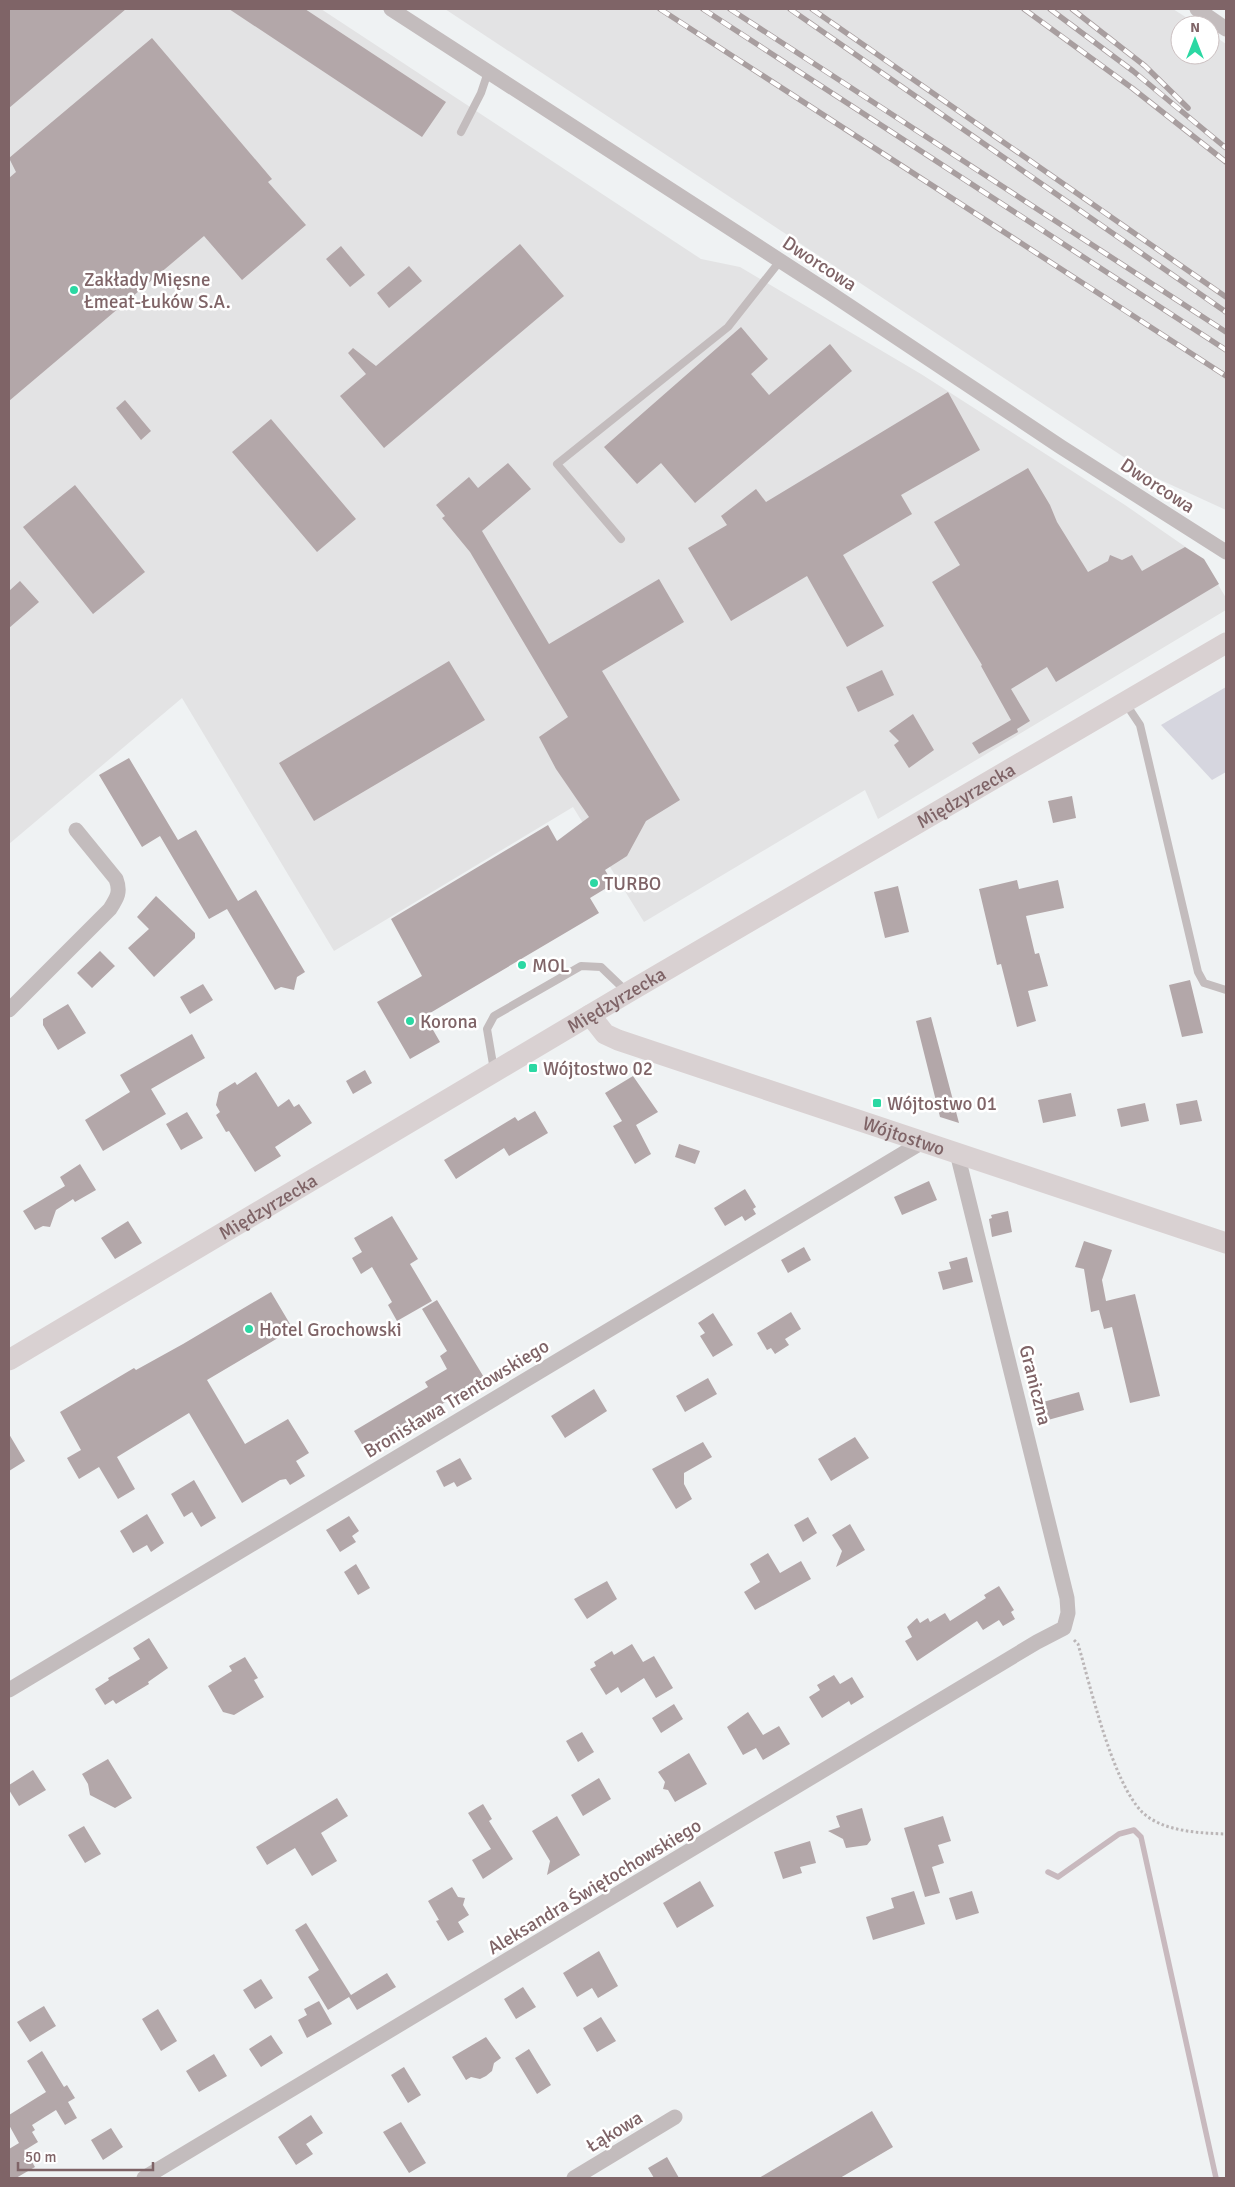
<svg xmlns="http://www.w3.org/2000/svg" width="1235" height="2187" font-family="Signika,sans-serif">
	<rect width="100%" height="100%" fill="#eff2f3"/>
	<path fill="#e3e3e4" d="M 9,9 L 321,9 L 701,259 L 740,267 L 921,374 L 1125,505 L 1203,559 L 1226,598 L 1226,610 L 878,819 L 865,790 L 644,922 L 573,807 L 334,951 L 182,698 L 9,844 Z
		M 445,9 L 1173,9 L 1198,25 L 1180,25 L 1180,55 L 1210,55 L 1210,33 L 1226,44 L 1226,510 L 1154,477 Z"/>
	<path fill="#d6d6df" d="M 1226,687 L 1226,772 L 1212,780 L 1161,725 Z"/>
	<g fill="none" stroke-linecap="round" stroke-linejoin="round">
		<path stroke="#c8b9be" stroke-width="5.5" d="M 1048,1872 L 1058,1877 L 1119,1834 L 1134,1830 L 1141,1837 L 1216,2178"/>
	</g>
	<path fill="#b3a7a9" d="M 9,9 L 126,9 L 9,108 Z
		M 229,9 L 305,9 L 446,102 L 422,137 Z
		M 152,38 L 272,179 L 268,182 L 306,225 L 242,280 L 204,236 L 9,401 L 9,178 L 16,172 L 9,158 Z
		M 520,244 L 564,296 L 384,448 L 340,396 L 366,374 L 348,353 L 353,348 L 376,366 Z
		M 341,246 L 365,275 L 350,287 L 326,259 Z
		M 409,266 L 422,281 L 389,308 L 377,293 Z
		M 741,327 L 768,359 L 751,374 L 769,395 L 830,344 L 852,371 L 695,503 L 661,463 L 637,484 L 604,447 Z
		M 948,392 L 980,450 L 901,495 L 912,514 L 843,555 L 884,626 L 847,647 L 807,576 L 731,621 L 688,548 L 727,525 L 721,516 L 756,489 L 766,502 Z
		M 125,400 L 151,431 L 141,440 L 116,408 Z
		M 271,419 L 356,519 L 317,552 L 232,452 Z
		M 508,463 L 531,489 L 482,531 L 549,644 L 659,579 L 684,622 L 602,671 L 680,800 L 646,821 L 627,856 L 605,870 L 613,884 L 590,898 L 599,913 L 425,1016 L 440,1042 L 410,1059 L 377,1002 L 422,976 L 391,919 L 548,825 L 557,841 L 589,817 L 556,769 L 539,737 L 568,717 L 470,552 L 442,518 L 445,516 L 436,505 L 469,477 L 478,488 Z
		M 1028,468 L 1050,505 L 1057,522 L 1088,572 L 1108,561 L 1110,555 L 1122,560 L 1132,555 L 1142,571 L 1185,547 L 1204,559 L 1219,584 L 1056,682 L 1047,667 L 1011,689 L 1030,721 L 1017,729 L 1018,732 L 979,754 L 972,743 L 1011,720 L 981,666 L 982,665 L 932,582 L 960,565 L 934,522 Z
		M 75,485 L 145,572 L 93,614 L 23,527 Z
		M 20,581 L 39,602 L 9,628 L 9,591 Z
		M 449,661 L 485,720 L 314,821 L 279,763 Z
		M 882,670 L 894,695 L 858,712 L 846,687 Z
		M 913,714 L 934,750 L 909,768 L 894,745 L 899,741 L 889,731 Z
		M 129,758 L 178,840 L 196,830 L 238,901 L 256,890 L 305,972 L 297,977 L 294,990 L 281,987 L 275,990 L 227,909 L 209,919 L 160,836 L 142,847 L 99,775 Z
		M 1072,796 L 1076,818 L 1053,823 L 1048,801 Z
		M 1017,880 L 1019,889 L 1058,880 L 1064,908 L 1026,916 L 1035,954 L 1039,953 L 1048,986 L 1028,991 L 1036,1021 L 1017,1027 L 1001,964 L 997,965 L 979,889 Z
		M 898,886 L 909,932 L 885,938 L 874,892 Z
		M 156,896 L 195,933 L 195,938 L 154,977 L 128,948 L 149,929 L 137,917 Z
		M 100,951 L 115,966 L 92,988 L 77,973 Z
		M 1190,980 L 1203,1033 L 1182,1037 L 1169,985 Z
		M 203,984 L 213,1000 L 190,1014 L 180,997 Z
		M 68,1004 L 86,1033 L 58,1050 L 43,1025 L 43,1019 Z
		M 931,1017 L 959,1123 L 940,1117 L 916,1021 Z
		M 192,1034 L 205,1058 L 151,1089 L 166,1114 L 103,1151 L 85,1120 L 130,1092 L 120,1075 Z
		M 365,1070 L 372,1083 L 353,1094 L 346,1081 Z
		M 256,1072 L 278,1107 L 289,1099 L 294,1107 L 299,1104 L 312,1123 L 275,1147 L 281,1156 L 255,1172 L 229,1131 L 226,1132 L 216,1115 L 220,1112 L 216,1105 L 219,1092 L 235,1082 L 237,1085 Z
		M 633,1076 L 658,1112 L 636,1125 L 651,1154 L 635,1164 L 613,1126 L 622,1121 L 605,1093 Z
		M 1071,1093 L 1076,1116 L 1043,1123 L 1038,1100 Z
		M 1197,1100 L 1202,1121 L 1180,1125 L 1176,1104 Z
		M 1145,1103 L 1149,1121 L 1121,1127 L 1117,1109 Z
		M 535,1111 L 548,1133 L 509,1156 L 504,1148 L 456,1179 L 444,1160 L 515,1117 L 518,1121 Z
		M 187,1112 L 203,1138 L 181,1150 L 166,1124 Z
		M 679,1144 L 700,1151 L 695,1164 L 675,1157 Z
		M 80,1164 L 96,1190 L 75,1202 L 73,1199 L 56,1210 L 50,1227 L 43,1226 L 35,1230 L 23,1211 L 65,1186 L 60,1177 Z
		M 929,1181 L 937,1200 L 902,1215 L 894,1197 Z
		M 745,1189 L 756,1207 L 753,1209 L 756,1214 L 745,1221 L 742,1216 L 725,1226 L 714,1208 Z
		M 1008,1211 L 1012,1232 L 992,1237 L 989,1219 L 992,1218 L 991,1215 Z
		M 392,1216 L 418,1259 L 410,1264 L 432,1301 L 397,1321 L 388,1305 L 392,1302 L 372,1267 L 361,1274 L 352,1258 L 362,1252 L 354,1238 Z
		M 128,1221 L 142,1243 L 115,1259 L 101,1238 Z
		M 1084,1241 L 1112,1250 L 1102,1280 L 1106,1301 L 1135,1294 L 1160,1396 L 1130,1403 L 1112,1327 L 1104,1329 L 1099,1310 L 1091,1312 L 1084,1269 L 1075,1267 Z
		M 804,1247 L 811,1260 L 788,1273 L 781,1260 Z
		M 967,1257 L 973,1282 L 943,1290 L 938,1272 L 951,1269 L 949,1262 Z
		M 271,1292 L 293,1329 L 207,1380 L 245,1444 L 288,1419 L 309,1453 L 296,1461 L 305,1476 L 290,1485 L 286,1479 L 280,1480 L 242,1503 L 189,1413 L 117,1457 L 135,1489 L 118,1499 L 99,1467 L 79,1479 L 67,1458 L 81,1450 L 60,1412 L 134,1368 L 136,1370 L 183,1344 Z
		M 437,1300 L 485,1379 L 365,1449 L 354,1431 L 428,1387 L 425,1382 L 447,1369 L 440,1356 L 447,1351 L 422,1309 Z
		M 791,1312 L 801,1329 L 785,1339 L 789,1345 L 775,1354 L 771,1348 L 767,1350 L 757,1333 Z
		M 713,1313 L 733,1345 L 713,1357 L 700,1336 L 705,1333 L 698,1323 Z
		M 708,1378 L 717,1394 L 685,1412 L 676,1396 Z
		M 594,1389 L 607,1411 L 565,1438 L 551,1416 Z
		M 1079,1392 L 1084,1410 L 1048,1420 L 1043,1402 Z
		M 9,1434 L 25,1461 L 9,1471 Z
		M 855,1437 L 869,1458 L 831,1481 L 818,1459 Z
		M 703,1442 L 712,1457 L 684,1473 L 684,1484 L 692,1499 L 676,1509 L 652,1469 Z
		M 460,1458 L 472,1479 L 457,1487 L 454,1482 L 444,1487 L 436,1471 Z
		M 194,1480 L 216,1518 L 201,1527 L 192,1512 L 184,1517 L 171,1494 Z
		M 147,1514 L 164,1543 L 151,1552 L 147,1545 L 133,1553 L 120,1531 Z
		M 349,1516 L 359,1531 L 352,1536 L 356,1542 L 340,1552 L 326,1530 Z
		M 808,1517 L 817,1533 L 803,1542 L 794,1525 Z
		M 850,1524 L 865,1550 L 836,1567 L 842,1551 L 832,1535 Z
		M 768,1553 L 780,1573 L 801,1561 L 811,1579 L 755,1610 L 744,1592 L 760,1582 L 750,1564 Z
		M 356,1564 L 370,1588 L 358,1595 L 344,1572 Z
		M 607,1581 L 617,1599 L 587,1619 L 574,1599 Z
		M 999,1586 L 1014,1610 L 1011,1612 L 1015,1619 L 1003,1626 L 999,1620 L 983,1630 L 977,1621 L 917,1661 L 905,1641 L 912,1637 L 907,1627 L 917,1618 L 920,1623 L 928,1618 L 930,1622 L 945,1613 L 950,1621 L 986,1598 L 984,1595 Z
		M 149,1638 L 168,1668 L 148,1682 L 149,1684 L 116,1704 L 113,1700 L 105,1705 L 95,1689 L 109,1680 L 108,1678 L 140,1659 L 133,1648 Z
		M 632,1644 L 643,1662 L 654,1656 L 673,1688 L 656,1698 L 644,1678 L 621,1693 L 618,1687 L 606,1695 L 590,1669 L 596,1666 L 594,1662 L 612,1651 L 614,1655 Z
		M 245,1657 L 258,1678 L 254,1680 L 264,1697 L 234,1715 L 223,1712 L 208,1686 L 232,1671 L 229,1666 Z
		M 834,1675 L 840,1684 L 852,1677 L 864,1697 L 851,1705 L 849,1701 L 822,1718 L 809,1697 L 820,1690 L 817,1685 Z
		M 674,1704 L 683,1719 L 661,1733 L 652,1718 Z
		M 748,1712 L 763,1735 L 779,1726 L 790,1744 L 763,1760 L 756,1748 L 743,1755 L 727,1727 Z
		M 582,1732 L 594,1752 L 578,1762 L 566,1741 Z
		M 689,1753 L 707,1784 L 675,1802 L 668,1790 L 663,1789 L 665,1782 L 658,1772 Z
		M 108,1759 L 132,1798 L 115,1808 L 90,1795 L 88,1784 L 82,1774 Z
		M 33,1770 L 46,1790 L 19,1806 L 9,1790 L 9,1785 Z
		M 599,1778 L 611,1799 L 583,1816 L 571,1795 Z
		M 337,1798 L 348,1816 L 321,1833 L 337,1861 L 312,1876 L 295,1848 L 267,1865 L 256,1847 Z
		M 483,1804 L 492,1819 L 489,1821 L 513,1859 L 483,1879 L 472,1860 L 491,1849 L 468,1813 Z
		M 862,1808 L 871,1840 L 867,1845 L 846,1848 L 843,1839 L 828,1831 L 840,1827 L 836,1816 Z
		M 557,1816 L 580,1855 L 547,1875 L 550,1861 L 532,1831 Z
		M 943,1816 L 951,1841 L 938,1845 L 944,1863 L 932,1867 L 940,1893 L 925,1897 L 904,1828 Z
		M 84,1826 L 101,1854 L 85,1863 L 68,1835 Z
		M 810,1841 L 816,1863 L 800,1867 L 802,1873 L 783,1879 L 774,1852 Z
		M 700,1881 L 714,1906 L 677,1928 L 663,1903 Z
		M 452,1887 L 458,1897 L 465,1898 L 463,1905 L 469,1915 L 458,1922 L 464,1932 L 448,1941 L 436,1921 L 439,1920 L 428,1901 Z
		M 914,1891 L 925,1924 L 873,1940 L 866,1917 L 894,1908 L 891,1898 Z
		M 972,1891 L 979,1913 L 956,1920 L 949,1898 Z
		M 306,1923 L 351,1995 L 387,1973 L 396,1987 L 357,2010 L 349,1997 L 328,2010 L 308,1977 L 319,1970 L 295,1930 Z
		M 599,1951 L 618,1986 L 598,1998 L 592,1988 L 577,1997 L 563,1973 Z
		M 261,1979 L 273,1998 L 255,2009 L 243,1990 Z
		M 523,1987 L 536,2007 L 516,2019 L 504,1999 Z
		M 319,2001 L 332,2024 L 307,2038 L 298,2020 L 307,2015 L 304,2009 Z
		M 44,2006 L 56,2026 L 30,2042 L 17,2022 Z
		M 158,2009 L 177,2041 L 161,2051 L 142,2019 Z
		M 601,2017 L 616,2041 L 597,2052 L 583,2028 Z
		M 271,2035 L 283,2053 L 261,2067 L 249,2049 Z
		M 486,2037 L 501,2058 L 494,2063 L 492,2071 L 486,2076 L 480,2079 L 471,2077 L 466,2080 L 452,2057 Z
		M 529,2049 L 551,2085 L 537,2094 L 515,2058 Z
		M 42,2051 L 64,2087 L 67,2085 L 75,2098 L 68,2102 L 77,2118 L 65,2125 L 56,2110 L 32,2125 L 35,2130 L 32,2132 L 38,2142 L 25,2150 L 35,2167 L 16,2178 L 9,2178 L 9,2149 L 19,2143 L 9,2125 L 9,2115 L 46,2092 L 27,2061 Z
		M 214,2054 L 227,2076 L 199,2092 L 186,2071 Z
		M 404,2067 L 421,2095 L 408,2103 L 391,2075 Z
		M 872,2111 L 893,2147 L 840,2178 L 759,2178 Z
		M 311,2115 L 323,2133 L 306,2144 L 313,2154 L 296,2165 L 278,2137 Z
		M 401,2122 L 426,2163 L 409,2173 L 383,2132 Z
		M 111,2128 L 123,2147 L 103,2160 L 91,2140 Z
		M 667,2157 L 679,2178 L 654,2178 L 648,2168 Z"/>
	<g fill="none" stroke-linecap="round" stroke-linejoin="round">
		<path stroke="#bbb6b7" stroke-width="3" stroke-dasharray="2.5 2.5" stroke-linecap="butt" d="M 1074,1640 L 1078,1644 C 1091,1688 1112,1781 1142,1812 C 1163,1832 1200,1833 1226,1834"/>
		<path stroke="#c3bcbd" stroke-width="8" d="M 461,132 L 481,93 L 488,72
			M 621,539 L 557,464 L 728,327 L 780,261
			M 1126,704 L 1140,725 L 1198,972 L 1204,983 L 1226,990
			M 494,1070 L 487,1029 L 494,1016 L 581,966 L 601,967 L 626,991"/>
		<path stroke="#c3bcbd" stroke-width="15" d="M 391,9 L 830,293 L 1061,447 L 1226,552
			M 1197,9 L 1226,29
			M 9,1010 L 110,909 C 117,898 121,892 116,879 L 76,830
			M 9,1690 L 924,1141
			M 144,2178 L 1037,1642 L 1064,1628 L 1068,1613 L 1067,1598 L 957,1153
			M 574,2178 L 675,2117"/>
		<g stroke="#d9d1d2" stroke-width="21">
			<path id="s1" d="M 590,1015 L 605,1034 L 618,1040 L 1226,1243"/>
			<path id="s2" d="M 9,1360 L 627,993 L 1226,643"/>
		</g>
		<g stroke="#a89e9f" stroke-width="5.5">
			<path id="rail" d="M 660,9 L 1226,376
				M 703,9 L 1226,350
				M 730,9 L 1226,332
				M 790,9 L 1226,312
				M 812,9 L 1226,297
				M 1024,9 L 1132,88 L 1226,162
				M 1050,9 L 1133,71 L 1226,148
				M 1072,9 L 1145,66 L 1188,108"/>
		</g>
		<use href="#rail" stroke="#fff" stroke-width="4" stroke-dasharray="11" stroke-linecap="butt"/>
	</g>
	<g fill="#2bd8a3" stroke="#fff" stroke-width="2">
		<circle cx="74" cy="290" r="5"/>
		<circle cx="594" cy="883" r="5"/>
		<circle cx="522" cy="965" r="5"/>
		<circle cx="410" cy="1021" r="5"/>
		<rect x="528" y="1063" width="10" height="10" rx="2.5"/>
		<rect x="872" y="1098" width="10" height="10" rx="2.5"/>
		<circle cx="249" cy="1329" r="5"/>
	</g>
	<g text-anchor="middle" stroke-width="5" stroke-linejoin="round" paint-order="stroke">
		<g font-size="19" fill="#7f6467" stroke="#fff">
			<text transform="translate(820 263) rotate(33)" y="7">Dworcowa</text>
			<text transform="translate(1158 485) rotate(33)" y="7">Dworcowa</text>
			<text dy="7" stroke="none"><textPath href="#s2" startOffset="1111">Międzyrzecka</textPath></text>
			<text dy="7" stroke="none"><textPath href="#s2" startOffset="706">Międzyrzecka</textPath></text>
			<text dy="7" stroke="none"><textPath href="#s1" startOffset="340">Wójtostwo</textPath></text>
			<text dy="7" stroke="none"><textPath href="#s2" startOffset="301">Międzyrzecka</textPath></text>
			<text transform="translate(1036 1385) rotate(76)" y="7">Graniczna</text>
			<text transform="translate(456 1398) rotate(-31)" y="7">Bronisława Trentowskiego</text>
			<text transform="translate(594 1886) rotate(-31)" y="7">Aleksandra Świętochowskiego</text>
			<text transform="translate(614 2131) rotate(-31)" y="7">Łąkowa</text>
		</g>
		<g font-size="19" fill="#7f6467" stroke="#fff" text-anchor="start">
			<text x="84" y="286">Zakłady Mięsne<tspan x="84" dy="22">Łmeat-Łuków S.A.</tspan></text>
			<text x="604" y="890">TURBO</text>
			<text x="532" y="972">MOL</text>
			<text x="420" y="1028">Korona</text>
			<text x="543" y="1075">Wójtostwo 02</text>
			<text x="887" y="1110">Wójtostwo 01</text>
			<text x="259" y="1336">Hotel Grochowski</text>
		</g>
	</g>
	<rect width="1235" height="2187" fill="none" stroke="#7f6467" stroke-width="20"/>
	<g transform="translate(1195 40)"><circle r="24" fill="#ffffff" stroke="#ccc1c2"/>
	<path d="M0-4L9 19L0 12L-9 19Z" fill="#2bd8a3"/>
	<text y="-8" font-size="14" font-weight="bold" text-anchor="middle" fill="#7f6467">N</text>
	</g>
	<path d="M18 2162v8h135v-8" fill="none" stroke="#7f6467" stroke-width="2.5"/>
	<text x="25" y="2162" font-size="15" fill="#7f6467" stroke="#ffffff" stroke-width="4" paint-order="stroke">50 m</text>
</svg>
